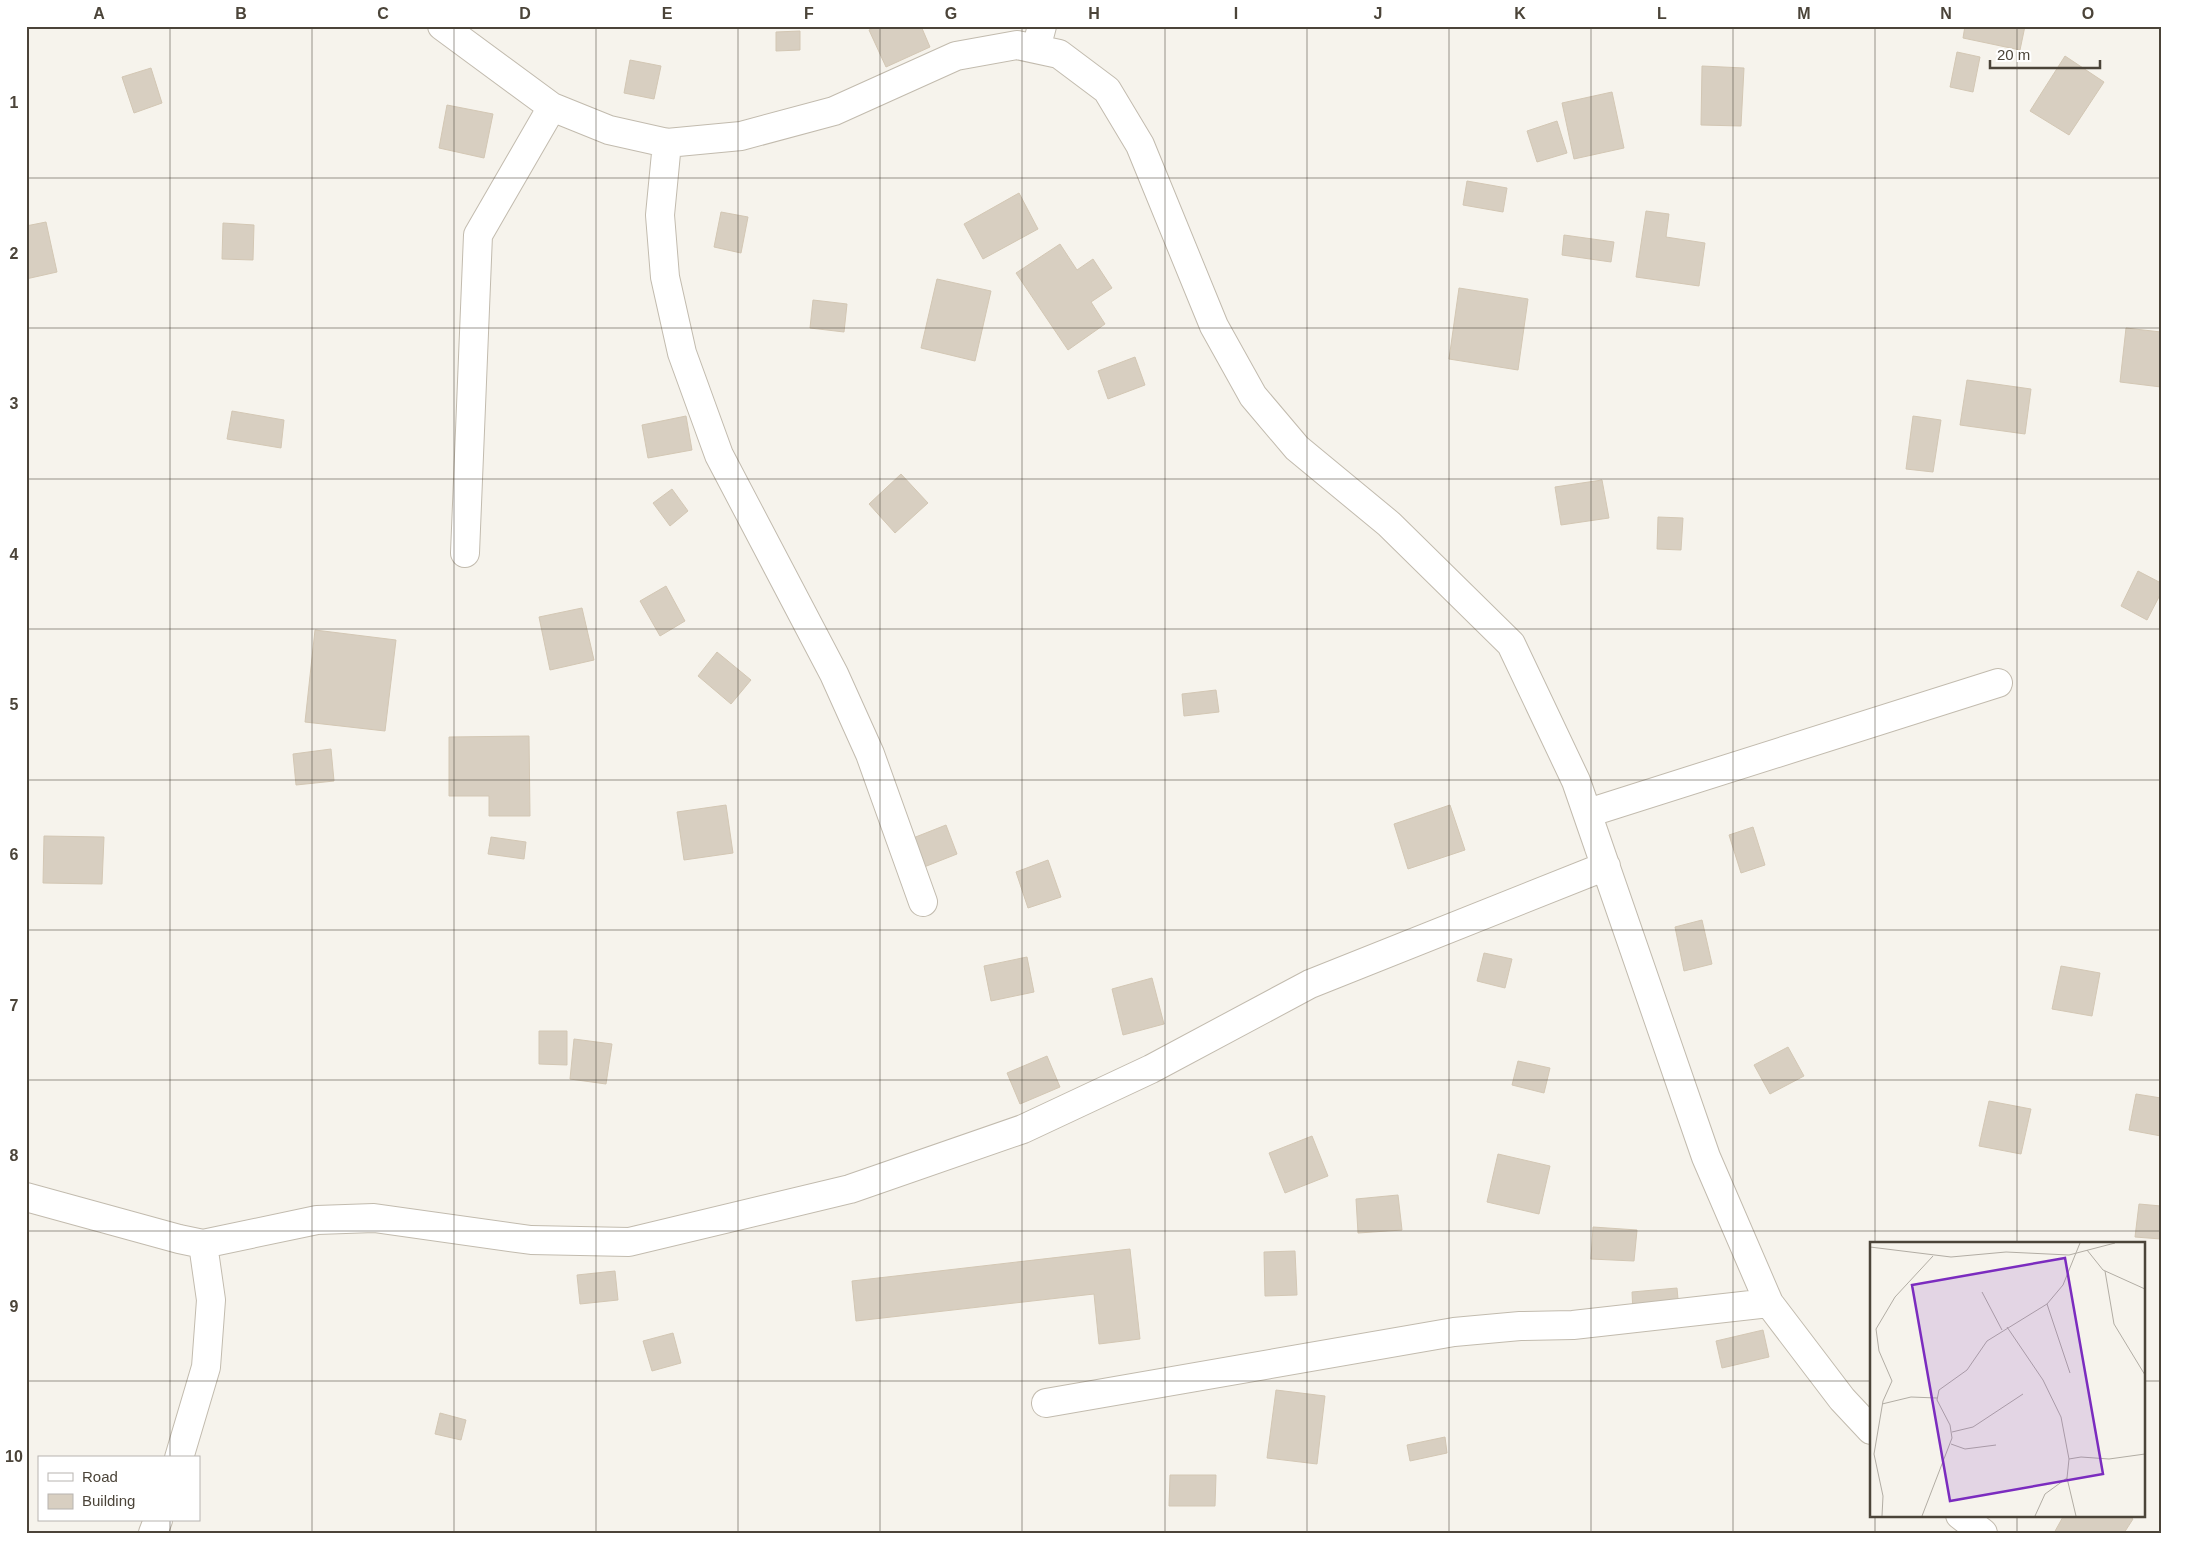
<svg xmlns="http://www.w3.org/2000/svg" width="2187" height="1559" font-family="Helvetica,sans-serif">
	<rect width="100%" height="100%" fill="#f6f3ec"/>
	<path fill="#d8cfc1" stroke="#d3c7b4" d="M 877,26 L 921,26 L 930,47 L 886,67 L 869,30 Z
		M 1965,26 L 2025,26 L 2020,50 L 1963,38 Z
		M 800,31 L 800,50 L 776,51 L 776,32 Z
		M 1957,52 L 1980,57 L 1973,92 L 1950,87 Z
		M 2065,56 L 2104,82 L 2069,135 L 2030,111 Z
		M 630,60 L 661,66 L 654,99 L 624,93 Z
		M 1702,66 L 1744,68 L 1741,126 L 1701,125 Z
		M 151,68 L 162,103 L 134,113 L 122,77 Z
		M 1612,92 L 1624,148 L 1574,159 L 1562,103 Z
		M 447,105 L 493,114 L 484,158 L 439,148 Z
		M 1557,121 L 1567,153 L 1537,162 L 1527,131 Z
		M 1467,181 L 1507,188 L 1503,212 L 1463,205 Z
		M 1019,193 L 1038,229 L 983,259 L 964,224 Z
		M 1646,211 L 1669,214 L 1666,237 L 1705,243 L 1699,286 L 1636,277 Z
		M 721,212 L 748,217 L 741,253 L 714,247 Z
		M 46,222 L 57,272 L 26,279 L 26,226 Z
		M 223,223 L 254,225 L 253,260 L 222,259 Z
		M 1564,235 L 1614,242 L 1611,262 L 1562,255 Z
		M 1060,244 L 1077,270 L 1093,259 L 1112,288 L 1091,302 L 1105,324 L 1068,350 L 1016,273 Z
		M 937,279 L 991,291 L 975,361 L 921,348 Z
		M 1459,288 L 1528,299 L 1518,370 L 1449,359 Z
		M 813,300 L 847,304 L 844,332 L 810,328 Z
		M 2126,328 L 2161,332 L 2161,387 L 2120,382 Z
		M 1135,357 L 1145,385 L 1108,399 L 1098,371 Z
		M 1967,380 L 2031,389 L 2025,434 L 1960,425 Z
		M 232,411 L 284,420 L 281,448 L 227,439 Z
		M 686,416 L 692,450 L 648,458 L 642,425 Z
		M 1913,416 L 1941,420 L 1933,472 L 1906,469 Z
		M 901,474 L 928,503 L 895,533 L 869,504 Z
		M 1602,480 L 1609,518 L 1561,525 L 1555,487 Z
		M 672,489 L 688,511 L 670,526 L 653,503 Z
		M 1658,517 L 1683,518 L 1681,550 L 1657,549 Z
		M 2138,571 L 2161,583 L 2161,593 L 2147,620 L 2121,606 Z
		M 666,586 L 685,621 L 660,636 L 640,601 Z
		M 582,608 L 594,660 L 550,670 L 539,617 Z
		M 315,630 L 396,640 L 385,731 L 305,722 Z
		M 717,652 L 751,680 L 731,704 L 698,676 Z
		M 1216,690 L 1219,712 L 1184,716 L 1182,694 Z
		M 529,736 L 530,816 L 489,816 L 489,796 L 449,796 L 449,737 Z
		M 331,749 L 334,781 L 296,785 L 293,754 Z
		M 726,805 L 733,853 L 684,860 L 677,812 Z
		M 1450,805 L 1465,850 L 1408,869 L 1394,824 Z
		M 946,825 L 957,854 L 919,869 L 908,840 Z
		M 1753,827 L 1765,865 L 1741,873 L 1729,835 Z
		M 44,836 L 104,837 L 102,884 L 43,883 Z
		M 491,837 L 526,842 L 524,859 L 488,854 Z
		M 1048,860 L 1061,897 L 1028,908 L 1016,872 Z
		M 1702,920 L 1712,964 L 1684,971 L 1675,927 Z
		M 1484,953 L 1512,959 L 1505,988 L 1477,981 Z
		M 1027,957 L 1034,992 L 991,1001 L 984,966 Z
		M 2061,966 L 2100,973 L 2092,1016 L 2052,1009 Z
		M 1152,978 L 1164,1024 L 1123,1035 L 1112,989 Z
		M 539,1031 L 567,1031 L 567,1065 L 539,1064 Z
		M 574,1039 L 612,1044 L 606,1084 L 570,1079 Z
		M 1788,1047 L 1804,1076 L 1770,1094 L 1754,1065 Z
		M 1047,1056 L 1060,1087 L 1020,1104 L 1007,1073 Z
		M 1518,1061 L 1550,1068 L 1544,1093 L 1512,1085 Z
		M 2136,1094 L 2161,1098 L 2161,1136 L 2129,1130 Z
		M 1989,1101 L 2031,1109 L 2021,1154 L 1979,1146 Z
		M 1312,1136 L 1328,1176 L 1285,1193 L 1269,1153 Z
		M 1498,1154 L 1550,1166 L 1539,1214 L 1487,1202 Z
		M 1398,1195 L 1402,1230 L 1358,1233 L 1356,1199 Z
		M 2139,1204 L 2161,1206 L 2161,1239 L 2135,1237 Z
		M 1593,1227 L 1637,1230 L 1634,1261 L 1591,1259 Z
		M 1130,1249 L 1140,1339 L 1099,1344 L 1094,1294 L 856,1321 L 852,1281 Z
		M 1295,1251 L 1297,1295 L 1265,1296 L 1264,1252 Z
		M 615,1271 L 618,1300 L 580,1304 L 577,1275 Z
		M 1677,1288 L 1679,1310 L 1633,1313 L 1632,1292 Z
		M 1763,1330 L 1769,1357 L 1722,1368 L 1716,1341 Z
		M 673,1333 L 681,1363 L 652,1371 L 643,1341 Z
		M 1276,1390 L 1325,1396 L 1317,1464 L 1267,1458 Z
		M 440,1413 L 466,1420 L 461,1440 L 435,1434 Z
		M 1445,1437 L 1447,1453 L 1410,1461 L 1407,1445 Z
		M 1170,1475 L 1216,1475 L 1215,1506 L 1169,1506 Z
		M 2064,1515 L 2128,1515 L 2133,1519 L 2124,1533 L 2054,1533 Z"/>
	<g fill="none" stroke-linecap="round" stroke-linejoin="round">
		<g stroke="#c2bbae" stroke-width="30">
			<path id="street" d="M 442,26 L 552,107 L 609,130 L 667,143 L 741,136 L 834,111 L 956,56 L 1017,45 L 1059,54 L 1107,90 L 1140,145 L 1214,326 L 1253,396 L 1297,448 L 1389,524 L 1511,644 L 1576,781 L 1706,1157 L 1769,1303 L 1842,1399 L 1871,1430
				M 1036,49 L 1042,26
				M 667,143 L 660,215 L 665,277 L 682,353 L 719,455 L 834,674 L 870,754 L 923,902
				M 465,553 L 478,235 L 552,107
				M 1588,813 L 1998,683
				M 26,1197 L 179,1239 L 203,1244 L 317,1220 L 374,1218 L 531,1240 L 629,1242 L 850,1189 L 1023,1129 L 1151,1069 L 1310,984 L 1606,866
				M 1046,1403 L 1454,1332 L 1520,1326 L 1573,1325 L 1769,1303
				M 179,1458 L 206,1367 L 211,1300 L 203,1244
				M 1960,1515 L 1983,1533
				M 153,1533 L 158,1520"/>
		</g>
		<use href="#street" stroke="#fff" stroke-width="28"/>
	</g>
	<path fill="none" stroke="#4b4439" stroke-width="1" stroke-opacity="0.55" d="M 170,26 L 170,1458M 312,26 L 312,1533M 454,26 L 454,1533M 596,26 L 596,1533M 738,26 L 738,1533M 880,26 L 880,1533M 1022,26 L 1022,1533M 1165,26 L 1165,1533M 1307,26 L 1307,1533M 1449,26 L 1449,1533M 1591,26 L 1591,1533M 1733,26 L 1733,1533M 1875,26 L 1875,1243M 2017,26 L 2017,1243M 26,178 L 2161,178M 26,328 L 2161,328M 26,479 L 2161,479M 26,629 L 2161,629M 26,780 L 2161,780M 26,930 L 2161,930M 26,1080 L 2161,1080M 26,1231 L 2161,1231M 26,1381 L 1871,1381M 2143,1381 L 2161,1381M 1875,1515 L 1875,1533M 2017,1515 L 2017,1533M 170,1520 L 170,1533"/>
	<g transform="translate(1870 1242)">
		<rect width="275" height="275" fill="#f6f3ec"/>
		<path fill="none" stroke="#b2ada4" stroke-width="1" d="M 0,5 L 81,15 L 136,10 L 199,13 L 245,1M 217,8 L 233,28 L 275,47M 235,29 L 244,82 L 275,133M 112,50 L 132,88M 177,62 L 200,131M 137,85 L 173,138 L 191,175 L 199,217 L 197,236 L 206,274M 12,162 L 41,155 L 67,156M 82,190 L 103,185 L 153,152M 81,202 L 95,207 L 126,203M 199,217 L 211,215 L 239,217 L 275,212M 12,274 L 13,254 L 4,212 L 13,159 L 22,139 L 9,109 L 6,87 L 25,55 L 63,14M 52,274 L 82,196 L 80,183 L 67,158 L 69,148 L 97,128 L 117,99 L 177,62 L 193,43 L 210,1M 165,274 L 175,252 L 197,236"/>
		<path fill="#7b2cbf" fill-opacity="0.15" stroke="#7b2cbf" stroke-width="2.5" d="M 195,16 L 233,232 L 80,259 L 42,43 Z"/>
		<rect width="275" height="275" fill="none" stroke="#4b4439" stroke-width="2.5"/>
	</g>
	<rect width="2187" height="1559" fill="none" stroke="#ffffff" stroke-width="55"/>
	<rect x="38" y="1456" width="162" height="65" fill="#ffffff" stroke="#b7b4b0"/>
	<rect x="48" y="1473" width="25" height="8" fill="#ffffff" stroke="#b7b4b0"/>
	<text x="82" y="1482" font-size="15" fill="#4b4439">Road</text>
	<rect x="48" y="1494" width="25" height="15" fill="#d8cfc1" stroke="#b7b4b0"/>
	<text x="82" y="1506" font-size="15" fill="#4b4439">Building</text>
	<path d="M1990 60v8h110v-8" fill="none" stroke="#4b4439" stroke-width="2.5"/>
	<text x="1997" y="60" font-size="15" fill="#4b4439" stroke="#ffffff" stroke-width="4" paint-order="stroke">20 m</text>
	<rect x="28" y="28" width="2132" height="1504" fill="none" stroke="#4b4439" stroke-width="2"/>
	<g font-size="16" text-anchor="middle" font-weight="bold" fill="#4b4439">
		<text x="99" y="19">A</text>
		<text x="241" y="19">B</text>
		<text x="383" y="19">C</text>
		<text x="525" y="19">D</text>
		<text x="667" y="19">E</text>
		<text x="809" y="19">F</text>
		<text x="951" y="19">G</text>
		<text x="1094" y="19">H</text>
		<text x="1236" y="19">I</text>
		<text x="1378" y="19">J</text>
		<text x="1520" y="19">K</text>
		<text x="1662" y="19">L</text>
		<text x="1804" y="19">M</text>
		<text x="1946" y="19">N</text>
		<text x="2088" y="19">O</text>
		<text x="14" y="108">1</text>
		<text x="14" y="259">2</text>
		<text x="14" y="409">3</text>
		<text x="14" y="560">4</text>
		<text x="14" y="710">5</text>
		<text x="14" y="860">6</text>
		<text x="14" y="1011">7</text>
		<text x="14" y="1161">8</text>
		<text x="14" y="1312">9</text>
		<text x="14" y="1462">10</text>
	</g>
</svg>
